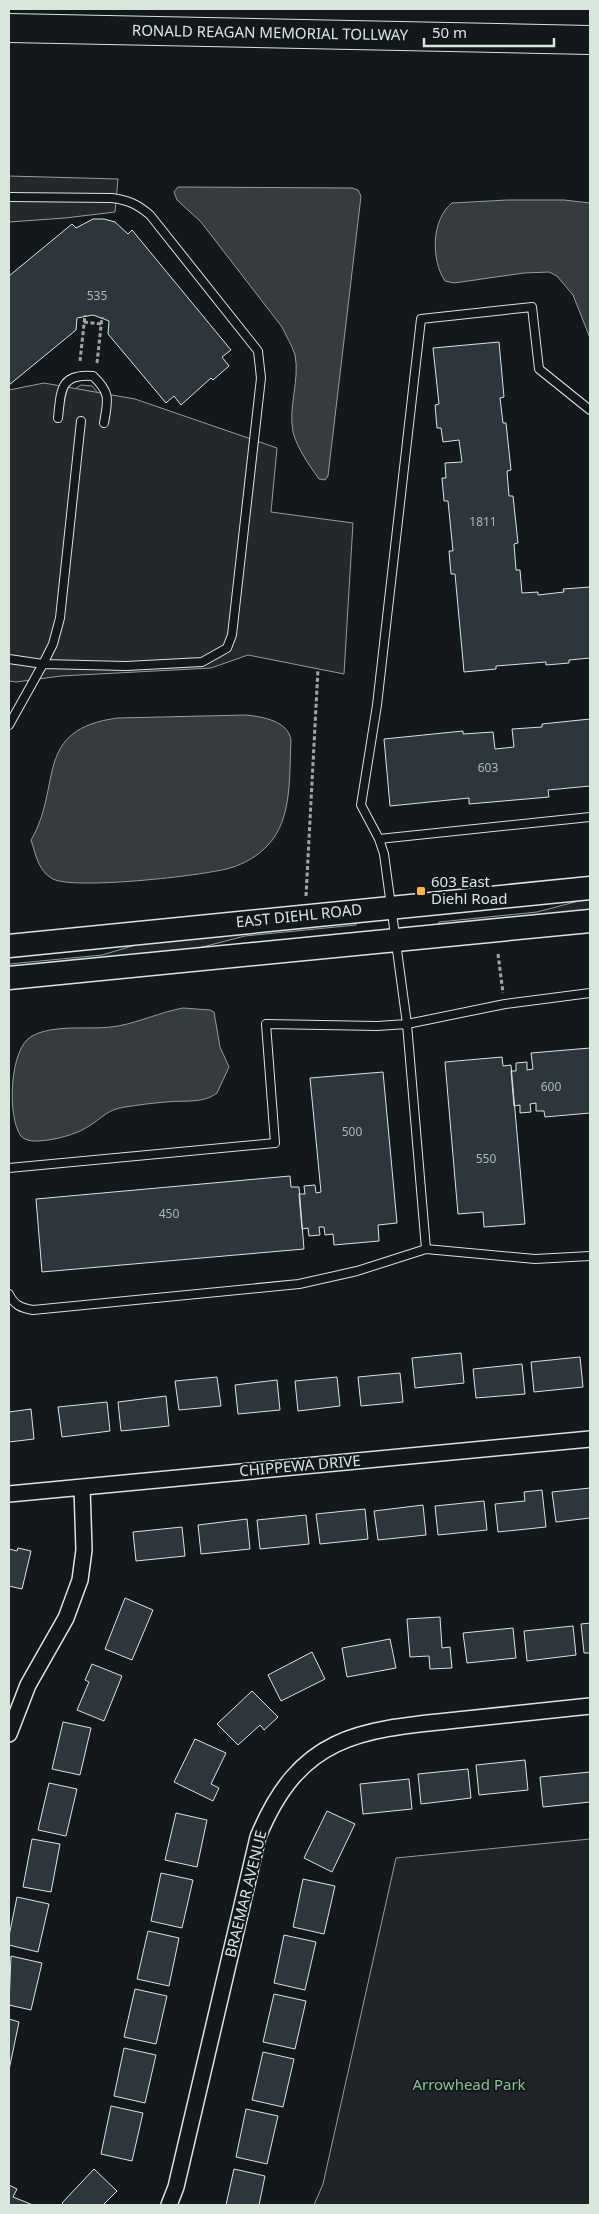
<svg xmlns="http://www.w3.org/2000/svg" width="599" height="2214" font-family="'Noto Sans',sans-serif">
	<rect width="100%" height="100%" fill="#14181c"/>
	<path fill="#202428" stroke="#939e99" d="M 81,385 L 92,386 L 99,394 L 75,389 Z
		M 590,898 L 590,911 L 438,926 L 439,922 L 537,912 Z
		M 356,920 L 356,925 L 245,936 L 187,951 L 9,969 L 9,964 L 102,955 L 149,941 Z
		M 590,1839 L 590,2205 L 314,2205 L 323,2184 L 396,1858 Z"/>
	<path fill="#24282b" stroke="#939e99" d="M 9,176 L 118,179 L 115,212 L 65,218 L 9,222 Z
		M 44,383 L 135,399 L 277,448 L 271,512 L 353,523 L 344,674 L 248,655 L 211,668 L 61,676 L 16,682 L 9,681 L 9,390 Z"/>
	<path fill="#363b3e" stroke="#939e99" d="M 178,187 L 352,188 L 358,190 L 361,196 L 328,476 L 325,480 L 319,479 C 309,465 297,448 293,432 C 288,406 300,380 295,355 C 292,345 286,336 282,327 L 201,222 L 177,200 L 174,192 Z
		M 507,200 L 564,200 L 590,203 L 590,338 L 573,295 L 557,276 L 549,272 L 524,273 L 454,283 L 445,281 C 431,260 431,220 452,203 Z
		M 247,715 C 263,717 288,721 291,740 C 289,773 293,819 268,845 C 258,856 244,864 230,868 C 203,876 73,890 53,879 C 38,871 36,855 31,840 C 63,786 32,729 118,718 Z
		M 183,1008 L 210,1010 L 214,1012 L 220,1047 L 229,1067 L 217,1093 C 203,1104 183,1100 166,1102 C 152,1103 139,1105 125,1107 C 106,1110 104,1117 89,1126 C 76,1135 54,1140 39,1141 C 32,1141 26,1141 21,1136 C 7,1118 9,1048 32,1036 C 57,1023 91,1031 118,1026 C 140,1022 161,1012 183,1008 Z"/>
	<path fill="#2c363c" stroke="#d8e6dc" d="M 93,219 L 104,219 L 115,222 L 128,234 L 132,230 L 231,350 L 222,357 L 229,366 L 213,380 L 211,378 L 181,405 L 174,396 L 166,403 L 108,334 L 109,321 L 93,315 L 77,318 L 76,330 L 9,385 L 9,276 L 72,224 L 76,228 Z
		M 499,342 L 504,397 L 500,398 L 503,423 L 506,423 L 511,470 L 507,471 L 509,496 L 513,496 L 518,543 L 514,544 L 516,570 L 520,570 L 522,593 L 538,592 L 538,595 L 564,592 L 563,589 L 590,587 L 590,658 L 569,660 L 569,663 L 546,665 L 546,662 L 496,666 L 496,669 L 464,672 L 455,574 L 451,574 L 449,551 L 453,551 L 448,501 L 444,501 L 442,478 L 446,478 L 445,463 L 462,462 L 459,440 L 443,442 L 441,428 L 437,428 L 435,405 L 439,404 L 433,348 Z
		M 590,719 L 590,786 L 548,790 L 549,797 L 469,804 L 469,798 L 390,806 L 384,739 L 463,731 L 463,734 L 493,732 L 495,749 L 514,747 L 512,729 L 542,727 L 542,724 Z
		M 590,1048 L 590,1113 L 545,1117 L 544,1111 L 536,1111 L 536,1103 L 530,1104 L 531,1112 L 520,1113 L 520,1105 L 514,1106 L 511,1071 L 516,1071 L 516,1063 L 527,1062 L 527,1070 L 533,1069 L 531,1053 Z
		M 502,1057 L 503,1066 L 511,1065 L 525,1224 L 484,1227 L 483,1212 L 458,1214 L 445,1062 Z
		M 383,1072 L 397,1223 L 378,1225 L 379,1241 L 334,1245 L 333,1234 L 325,1235 L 324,1227 L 319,1227 L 320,1235 L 309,1236 L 308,1228 L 302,1229 L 299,1194 L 305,1194 L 304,1186 L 315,1185 L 316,1193 L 321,1192 L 310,1078 Z
		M 290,1176 L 291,1187 L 299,1187 L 304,1249 L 42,1272 L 36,1199 Z
		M 461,1353 L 464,1383 L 415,1388 L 412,1358 Z
		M 580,1357 L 583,1387 L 534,1392 L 531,1362 Z
		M 522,1364 L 525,1394 L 476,1398 L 473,1369 Z
		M 400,1373 L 403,1402 L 361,1406 L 358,1377 Z
		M 217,1377 L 221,1406 L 179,1410 L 175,1381 Z
		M 337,1377 L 340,1406 L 298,1411 L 295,1381 Z
		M 277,1380 L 280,1410 L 238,1414 L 235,1385 Z
		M 166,1396 L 169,1426 L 121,1431 L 118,1402 Z
		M 107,1402 L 110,1431 L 62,1437 L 58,1407 Z
		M 31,1409 L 34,1439 L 9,1442 L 9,1412 Z
		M 590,1488 L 590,1518 L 556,1522 L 552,1492 Z
		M 542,1490 L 546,1527 L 498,1532 L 495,1504 L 525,1501 L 524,1492 Z
		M 484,1501 L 487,1530 L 438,1535 L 435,1506 Z
		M 423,1505 L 426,1535 L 378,1540 L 374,1511 Z
		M 365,1509 L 368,1539 L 320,1544 L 316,1514 Z
		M 306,1515 L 309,1544 L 260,1549 L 257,1520 Z
		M 247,1519 L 250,1549 L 201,1554 L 198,1525 Z
		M 182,1527 L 185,1556 L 136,1561 L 133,1532 Z
		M 18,1548 L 31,1551 L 22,1589 L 9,1586 L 9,1549 L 17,1551 Z
		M 125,1598 L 153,1610 L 132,1660 L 105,1649 Z
		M 440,1617 L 442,1648 L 450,1647 L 452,1668 L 430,1669 L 429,1656 L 410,1657 L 407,1619 Z
		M 590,1623 L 590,1653 L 584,1653 L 581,1624 Z
		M 573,1626 L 576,1655 L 527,1661 L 524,1631 Z
		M 513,1628 L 516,1658 L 467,1663 L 463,1633 Z
		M 390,1639 L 396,1668 L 347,1677 L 342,1648 Z
		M 312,1652 L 325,1679 L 281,1701 L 268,1675 Z
		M 92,1664 L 122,1676 L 104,1721 L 77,1710 L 89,1682 L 85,1680 Z
		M 252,1691 L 278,1717 L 264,1730 L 260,1725 L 238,1745 L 217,1724 Z
		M 63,1722 L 91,1728 L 80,1775 L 52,1769 Z
		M 195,1739 L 226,1753 L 211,1784 L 219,1788 L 213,1801 L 174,1782 Z
		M 525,1760 L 528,1790 L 479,1795 L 476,1765 Z
		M 468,1769 L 471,1798 L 421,1804 L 418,1774 Z
		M 590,1772 L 590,1802 L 543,1807 L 540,1777 Z
		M 409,1779 L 412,1809 L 363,1814 L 360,1784 Z
		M 49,1783 L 77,1789 L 66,1836 L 38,1830 Z
		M 327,1811 L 355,1824 L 332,1872 L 304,1858 Z
		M 176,1813 L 207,1820 L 197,1867 L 165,1860 Z
		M 32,1839 L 60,1844 L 51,1892 L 23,1887 Z
		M 161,1873 L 193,1880 L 182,1928 L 151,1921 Z
		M 303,1879 L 335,1886 L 324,1934 L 293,1927 Z
		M 17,1897 L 49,1904 L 38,1952 L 9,1945 L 9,1936 Z
		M 148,1931 L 179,1938 L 169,1986 L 137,1979 Z
		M 284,1935 L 316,1942 L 305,1990 L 274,1983 Z
		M 11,1956 L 42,1963 L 31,2010 L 9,2005 Z
		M 135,1989 L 167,1996 L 156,2044 L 124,2037 Z
		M 274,1994 L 306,2001 L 295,2049 L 263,2042 Z
		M 9,2019 L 19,2022 L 9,2070 Z
		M 124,2048 L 156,2055 L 145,2103 L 114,2096 Z
		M 263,2052 L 294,2059 L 283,2107 L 252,2100 Z
		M 111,2106 L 143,2113 L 132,2161 L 101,2154 Z
		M 246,2109 L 278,2116 L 267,2164 L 236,2157 Z
		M 94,2169 L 117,2191 L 103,2205 L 64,2205 L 62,2203 Z
		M 234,2169 L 265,2176 L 259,2205 L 226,2205 Z
		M 9,2185 L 17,2189 L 13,2197 L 33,2205 L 9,2205 Z"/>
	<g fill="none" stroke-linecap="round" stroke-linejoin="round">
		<g stroke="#d8e6dc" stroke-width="10">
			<path id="lane" d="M 9,197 L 112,198 C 128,200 137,204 150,215 L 258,351 L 261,378 L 232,635 L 227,648 L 202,662 L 126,666 L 43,664 L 9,725
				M 58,418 C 61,390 60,373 93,376 C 111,393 108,400 104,423
				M 9,659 L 43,664 L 53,644 L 60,618 L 81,421
				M 590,817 L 379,839 L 384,854 L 407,1024 L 426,1249 L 535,1259 L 590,1256
				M 379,839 L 361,805 L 377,705 L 421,319 L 532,307 L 539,369 L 590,410
				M 9,1168 L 275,1143 L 266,1024 L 377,1026 L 407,1024 L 505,1004 L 590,993
				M 9,1294 C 14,1305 21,1308 33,1310 L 299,1284 L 357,1271 L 426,1249"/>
		</g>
		<g stroke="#d8e6dc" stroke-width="18">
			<path id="street" d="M 9,1494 L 590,1439
				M 9,1734 L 28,1685 L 66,1618 L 80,1580 L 84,1550 L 82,1487
				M 169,2205 L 176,2187 L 258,1837 C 300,1735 358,1730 457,1720 C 501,1715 546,1711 590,1706"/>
		</g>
		<g stroke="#d8e6dc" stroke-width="25">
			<path id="secondary" d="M 9,946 L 590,888
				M 9,978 L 590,921"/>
		</g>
		<g stroke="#d8e6dc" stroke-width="30">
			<path id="highway" d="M 9,28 L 590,40"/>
		</g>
		<path stroke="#9da8a2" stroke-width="3" stroke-dasharray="4 2.5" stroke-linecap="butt" d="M 84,322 L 101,324
			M 80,361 L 85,315
			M 97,363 L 102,317
			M 306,896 L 318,669
			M 498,954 L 503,993"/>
		<use href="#lane" stroke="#14181c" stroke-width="8"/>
		<use href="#street" stroke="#14181c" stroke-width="15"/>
		<use href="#secondary" stroke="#14181c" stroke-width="22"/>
		<use href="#highway" stroke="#14181c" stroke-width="28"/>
	</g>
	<rect fill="#ffb74d" stroke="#14181c" stroke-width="2" x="416" y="886" width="10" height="10" rx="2.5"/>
	<g text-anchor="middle" stroke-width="4" stroke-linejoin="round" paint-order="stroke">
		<g font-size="12" fill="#adbab4">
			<text x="97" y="300">535</text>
			<text x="483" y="526">1811</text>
			<text x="488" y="772">603</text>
			<text x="551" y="1091">600</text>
			<text x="352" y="1136">500</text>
			<text x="486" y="1163">550</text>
			<text x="169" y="1218">450</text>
		</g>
		<g font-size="15" fill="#d8e6dc" stroke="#14181c">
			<text transform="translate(270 33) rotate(1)" y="5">RONALD REAGAN MEMORIAL TOLLWAY</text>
			<text transform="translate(299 916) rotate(-6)" y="5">EAST DIEHL ROAD</text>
			<text transform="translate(300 1466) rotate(-5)" y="5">CHIPPEWA DRIVE</text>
			<text transform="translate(246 1894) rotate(-76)" y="5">BRAEMAR AVENUE</text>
		</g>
		<g font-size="15" fill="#d8e6dc" stroke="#14181c" text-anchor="start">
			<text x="431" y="887">603 East<tspan x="431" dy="17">Diehl Road</tspan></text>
		</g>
		<g font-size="15" fill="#8ac095" stroke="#14181c">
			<text x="469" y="2090">Arrowhead Park</text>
		</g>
	</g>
	<rect width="599" height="2214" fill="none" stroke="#d8e6dc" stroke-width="20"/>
	<path d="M424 38v8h130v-8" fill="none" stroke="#d8e6dc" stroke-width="2.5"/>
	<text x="432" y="38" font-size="15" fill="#d8e6dc" stroke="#14181c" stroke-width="4" paint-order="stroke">50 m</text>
</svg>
